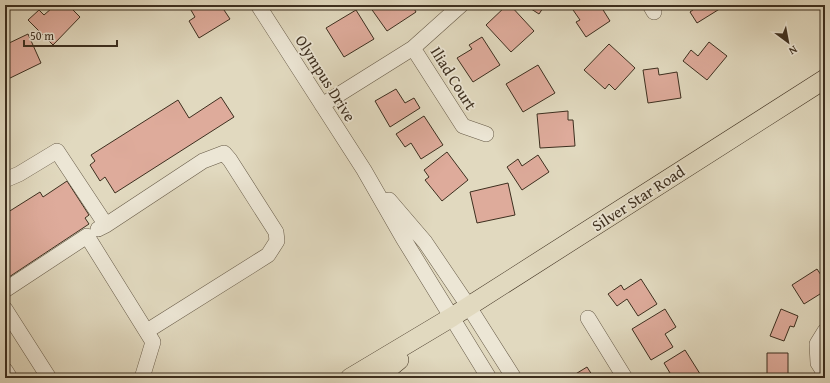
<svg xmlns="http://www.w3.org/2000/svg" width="830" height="383" font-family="'Gentium Book Plus',serif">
	<rect width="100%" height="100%" fill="#e1d9bf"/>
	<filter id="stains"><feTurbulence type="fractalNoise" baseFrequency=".005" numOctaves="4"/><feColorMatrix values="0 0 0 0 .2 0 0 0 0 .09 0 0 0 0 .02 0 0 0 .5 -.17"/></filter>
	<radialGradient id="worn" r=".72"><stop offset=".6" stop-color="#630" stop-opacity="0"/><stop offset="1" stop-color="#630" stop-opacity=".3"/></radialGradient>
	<path fill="#deab9b" stroke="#3d2f1f" d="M 59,5 L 68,5 L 80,17 L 53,45 L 28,20 L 39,10 L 44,15 L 52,8 L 54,10 Z
		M 188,5 L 217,5 L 219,8 L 222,7 L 230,19 L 199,38 L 189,21 L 195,17 Z
		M 374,5 L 412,5 L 416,12 L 387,31 L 370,7 Z
		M 507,5 L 510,5 L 534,31 L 511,52 L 486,25 Z
		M 525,5 L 545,5 L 539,14 Z
		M 574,5 L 600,5 L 610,21 L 586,37 L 576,22 L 580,20 L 571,7 Z
		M 696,5 L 726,5 L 697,23 L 690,12 L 697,7 Z
		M 356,10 L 374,39 L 344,57 L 326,28 Z
		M 28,34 L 41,63 L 6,80 L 5,77 L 5,45 Z
		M 482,37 L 500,65 L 473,82 L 457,58 L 472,49 L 469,45 Z
		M 709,42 L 727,56 L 707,80 L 683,61 L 691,50 L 698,56 Z
		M 609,44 L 635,68 L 615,90 L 609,84 L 605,89 L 584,70 Z
		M 538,65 L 555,93 L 523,112 L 506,84 Z
		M 658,68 L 659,75 L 677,72 L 681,98 L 648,103 L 643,70 Z
		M 396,89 L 405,103 L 414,98 L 420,108 L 390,127 L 375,101 Z
		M 221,97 L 234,117 L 115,193 L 105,177 L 100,181 L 90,165 L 95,161 L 91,155 L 178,100 L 189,118 Z
		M 568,111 L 568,120 L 573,120 L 575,146 L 540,148 L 537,114 Z
		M 424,116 L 443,145 L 421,159 L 411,143 L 405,147 L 396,134 Z
		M 447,152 L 468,180 L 442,201 L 425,180 L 429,177 L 424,170 Z
		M 538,155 L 549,172 L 522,190 L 507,167 L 518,159 L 522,166 Z
		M 67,181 L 89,215 L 85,218 L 89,224 L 9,277 L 5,271 L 5,214 L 40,192 L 43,197 Z
		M 508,183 L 515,215 L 477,223 L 470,192 Z
		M 817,269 L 825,281 L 825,296 L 823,298 L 820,294 L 804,304 L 792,285 Z
		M 641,279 L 657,304 L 638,316 L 627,299 L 617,306 L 608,294 L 621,285 L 624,290 Z
		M 665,309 L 676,327 L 665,334 L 673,347 L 651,360 L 632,329 Z
		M 781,309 L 798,316 L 794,327 L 790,326 L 784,341 L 770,336 Z
		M 685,350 L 702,377 L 699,378 L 673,378 L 664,363 Z
		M 767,353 L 788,353 L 788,378 L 767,378 Z
		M 587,367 L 594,378 L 569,378 Z"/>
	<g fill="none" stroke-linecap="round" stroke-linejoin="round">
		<g stroke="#665a47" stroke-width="16">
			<path id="minor" d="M 258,5 L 364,170 L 403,238 L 489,378
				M 650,5 L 654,12
				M 413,48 L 463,126 L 486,134
				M 322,105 L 413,48 L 461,5
				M 5,180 L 19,174 L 57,151 L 106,225 L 98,229
				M 389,200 L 425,242 L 469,307 L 514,378
				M 106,225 L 203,161 L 224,153 L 230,160 L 276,232 L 277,241 L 268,255 L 147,331
				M 5,290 L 87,236 L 153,342 L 142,378
				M 5,309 L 49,378
				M 588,318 L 625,378
				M 825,331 L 817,344 L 818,363 L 825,374
				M 5,370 L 10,378"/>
		</g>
		<g stroke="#3d2f1f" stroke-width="20">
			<path id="major" d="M 350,378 L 452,317 L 825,79
				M 377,378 L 399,360"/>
		</g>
		<use href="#minor" stroke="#ece6d5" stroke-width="15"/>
		<use href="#major" stroke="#e1d9bf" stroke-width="19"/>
	</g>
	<g text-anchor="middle" stroke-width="3.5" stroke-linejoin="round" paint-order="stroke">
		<g font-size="16" fill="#3d2f1f" stroke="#ece6d5">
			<text transform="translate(326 78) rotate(58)" y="6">Olympus Drive</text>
			<text transform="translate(454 78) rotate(58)" y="6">Iliad Court</text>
			<text transform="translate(638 198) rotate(-33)" y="6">Silver Star Road</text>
		</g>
	</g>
	<rect width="830" height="383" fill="none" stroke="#e1d9bf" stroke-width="20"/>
	<rect x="6" y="6" width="818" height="371" fill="none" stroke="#3d2f1f" stroke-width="2"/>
	<rect x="10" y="10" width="810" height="363" fill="none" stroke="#3d2f1f"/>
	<g transform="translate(788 42) rotate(148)" stroke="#ece6d5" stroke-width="3" paint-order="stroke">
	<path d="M0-3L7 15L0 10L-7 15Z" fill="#3d2f1f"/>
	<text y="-6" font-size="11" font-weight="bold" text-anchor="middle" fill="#3d2f1f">N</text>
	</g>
	<path d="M24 40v6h93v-6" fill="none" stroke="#3d2f1f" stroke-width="2"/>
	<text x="30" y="40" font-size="12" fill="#3d2f1f" stroke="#ece6d5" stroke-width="3" paint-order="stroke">50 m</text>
	<rect width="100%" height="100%" filter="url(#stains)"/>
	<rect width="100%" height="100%" fill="url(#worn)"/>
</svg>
